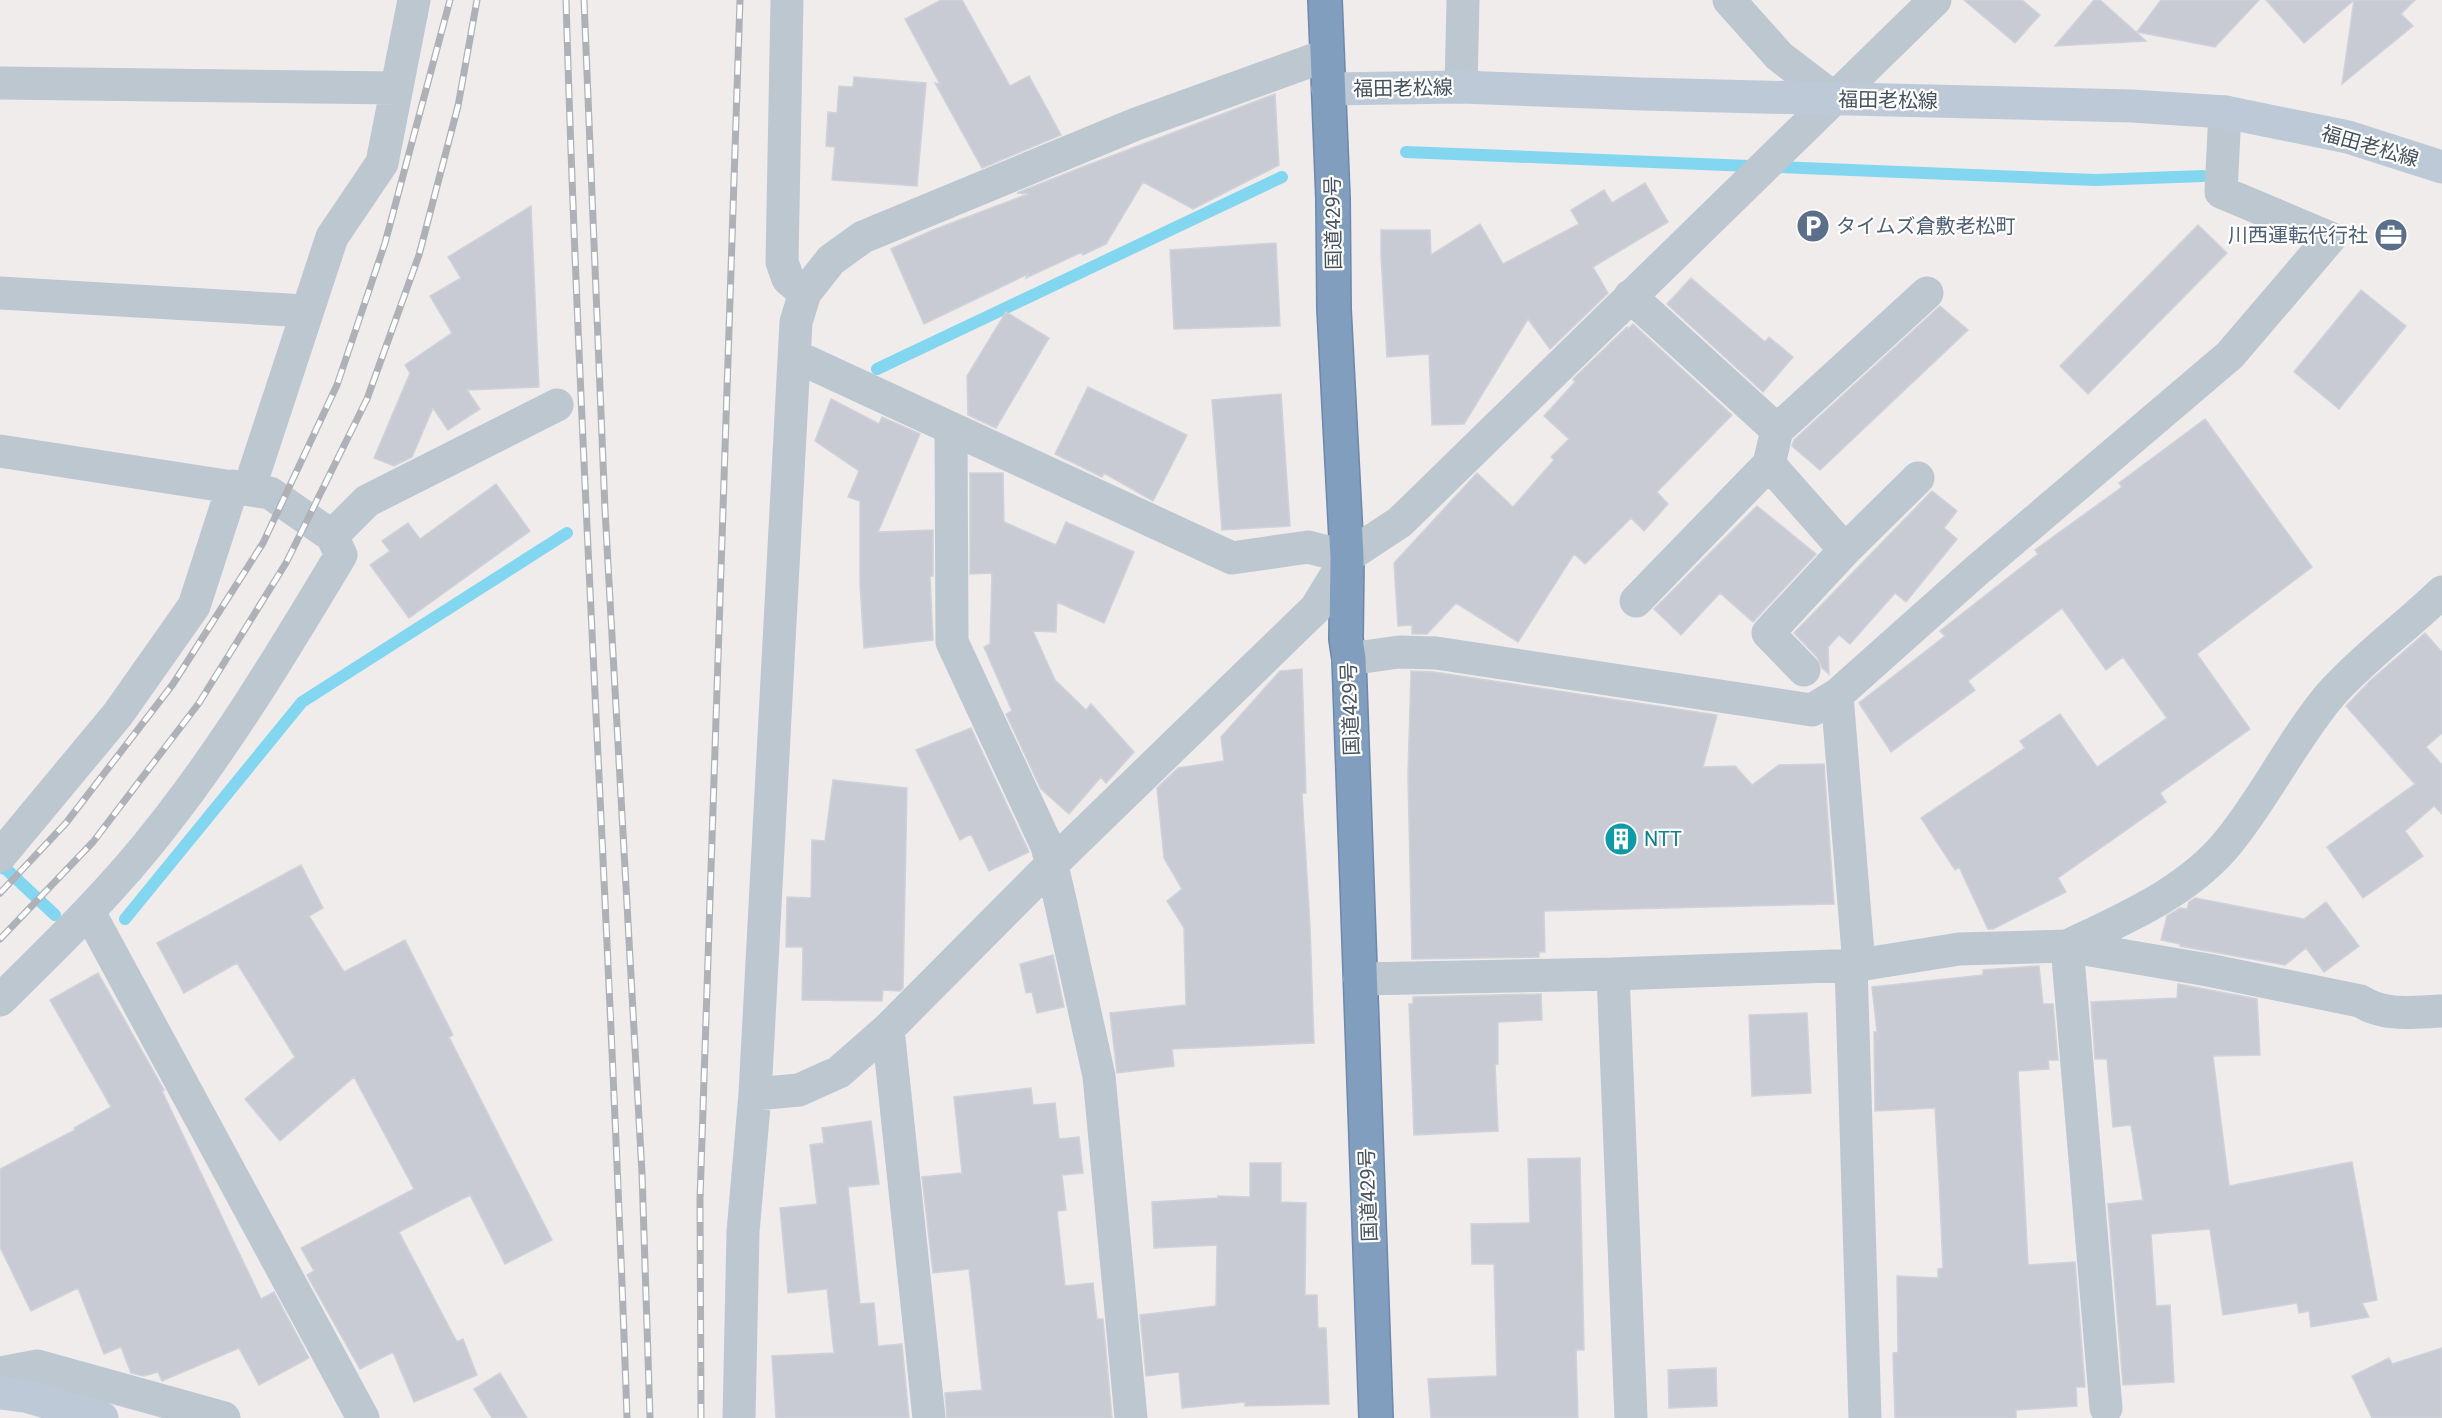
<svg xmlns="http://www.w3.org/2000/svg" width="2442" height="1418" font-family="Roboto,'Noto Sans JP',sans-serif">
	<rect width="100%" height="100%" fill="#f0ecec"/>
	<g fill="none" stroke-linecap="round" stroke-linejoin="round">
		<path stroke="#83d6ef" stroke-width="12" d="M 1406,152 L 2095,180 L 2203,176
			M 877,369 L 1282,177
			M 0,867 L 7,870 L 55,915
			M 125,919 L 302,702 L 567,533"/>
	</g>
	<path fill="#c8cbd3" stroke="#d0d2d9" stroke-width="1.5" d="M 941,0 L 962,0 L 1010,86 L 1029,76 L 1061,135 L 982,168 L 935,83 L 940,84 L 905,19 Z
		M 1964,0 L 2022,0 L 2040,15 L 2015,43 Z
		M 2094,0 L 2100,0 L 2146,41 L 2055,46 Z
		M 2161,0 L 2259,0 L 2215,47 L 2137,32 Z
		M 2266,0 L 2354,0 L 2304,43 Z
		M 2354,0 L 2415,0 L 2401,14 L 2413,26 L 2342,84 Z
		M 854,77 L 926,83 L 917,186 L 832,180 L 835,147 L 826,146 L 828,112 L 837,113 L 839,86 L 853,87 Z
		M 1275,94 L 1279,165 L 1193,209 L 1143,182 L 1106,244 L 1083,255 L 1082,252 L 1026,278 L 1028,274 L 924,324 L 891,249 L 933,230 L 1028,194 L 1017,193 L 1080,168 Z
		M 1645,183 L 1668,222 L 1593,267 L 1608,293 L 1550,349 L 1528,319 L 1464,424 L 1432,425 L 1429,354 L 1387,357 L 1381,256 L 1381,230 L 1430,230 L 1431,255 L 1480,224 L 1503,264 L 1579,224 L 1571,210 L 1604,190 L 1612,203 Z
		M 531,206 L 539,387 L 467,390 L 480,409 L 448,430 L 433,408 L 412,457 L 394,466 L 374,458 L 410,373 L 405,365 L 452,333 L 430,296 L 461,278 L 448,257 Z
		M 2198,225 L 2227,253 L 2088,394 L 2060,366 Z
		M 1276,243 L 1280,326 L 1174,329 L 1170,250 Z
		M 1691,278 L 1765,342 L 1769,337 L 1793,357 L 1763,392 L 1667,304 Z
		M 2361,290 L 2406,326 L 2339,409 L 2294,372 Z
		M 1940,306 L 1968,330 L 1820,470 L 1792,446 L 1794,440 Z
		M 1006,312 L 1049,338 L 996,428 L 968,415 L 967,376 Z
		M 1633,324 L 1732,415 L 1657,492 L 1668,504 L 1644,531 L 1631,518 L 1585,564 L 1574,554 L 1518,642 L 1456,603 L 1427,634 L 1412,634 L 1412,625 L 1398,626 L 1394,563 L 1477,473 L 1513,507 L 1554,460 L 1551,457 L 1569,439 L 1544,416 L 1575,382 L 1573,379 L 1627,327 L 1628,329 Z
		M 1088,387 L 1187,435 L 1153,501 L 1104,473 L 1102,477 L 1055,454 Z
		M 1281,394 L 1290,526 L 1222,530 L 1212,400 Z
		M 831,399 L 879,424 L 882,417 L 920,434 L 878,532 L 933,530 L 933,576 L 930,576 L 933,640 L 864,648 L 860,583 L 860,501 L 848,497 L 859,471 L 815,441 Z
		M 2205,419 L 2312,567 L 2197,654 L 2250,729 L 2160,793 L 2166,802 L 2058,878 L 2066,892 L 1993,929 L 1988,929 L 1959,867 L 1955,870 L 1921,818 L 2025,748 L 2020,741 L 2060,714 L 2097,767 L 2167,718 L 2123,657 L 2106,670 L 2062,608 L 1968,681 L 1975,690 L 1891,752 L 1859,703 L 1945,636 L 1940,631 L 2038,554 L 2035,550 L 2122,487 L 2119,483 Z
		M 970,473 L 1003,473 L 1004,522 L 1056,545 L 1066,522 L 1134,552 L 1104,623 L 1057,602 L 1056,632 L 1033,631 L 1055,680 L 1086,710 L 1091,704 L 1134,752 L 1106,783 L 1101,777 L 1069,814 L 1041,789 L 1006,714 L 1012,711 L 984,647 L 990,644 L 992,573 L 970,574 Z
		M 496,484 L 530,531 L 409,618 L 370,565 L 390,551 L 382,541 L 408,523 L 420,539 Z
		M 1932,491 L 1957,511 L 1944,528 L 1957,539 L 1906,602 L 1895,593 L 1850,644 L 1839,635 L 1828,647 L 1829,674 L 1822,668 L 1817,657 L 1794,633 Z
		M 1757,506 L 1816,554 L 1753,622 L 1720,593 L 1681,635 L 1654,609 Z
		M 2425,633 L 2442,652 L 2442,733 L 2426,747 L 2442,765 L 2442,814 L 2434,806 L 2405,831 L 2423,856 L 2363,898 L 2327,847 L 2415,784 L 2346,706 L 2370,681 Z
		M 1302,669 L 1306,793 L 1302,793 L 1310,926 L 1314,1043 L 1172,1049 L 1174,1066 L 1117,1073 L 1110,1013 L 1186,1005 L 1184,928 L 1167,901 L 1182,889 L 1164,858 L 1157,788 L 1178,768 L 1224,761 L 1221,737 L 1280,671 Z
		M 1411,671 L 1434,672 L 1717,715 L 1703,767 L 1735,766 L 1752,785 L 1779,765 L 1824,764 L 1834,904 L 1544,911 L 1545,952 L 1539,952 L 1539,957 L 1412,959 L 1408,775 Z
		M 971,728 L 1029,852 L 989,871 L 971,834 L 960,840 L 916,750 Z
		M 833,780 L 907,788 L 903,988 L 900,991 L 883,990 L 882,1001 L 802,1000 L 803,947 L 786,947 L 787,897 L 811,898 L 812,840 L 825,841 Z
		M 301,865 L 323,908 L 309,916 L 344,972 L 405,940 L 453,1035 L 449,1037 L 552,1240 L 505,1264 L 470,1195 L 399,1232 L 457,1342 L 463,1339 L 477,1375 L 414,1402 L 393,1352 L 360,1369 L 307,1275 L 314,1271 L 301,1248 L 414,1189 L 354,1077 L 280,1141 L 245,1099 L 295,1057 L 237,963 L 184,993 L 157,943 Z
		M 2195,898 L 2304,919 L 2326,902 L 2359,946 L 2324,972 L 2306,948 L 2285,965 L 2180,946 L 2180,944 L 2161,940 L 2167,916 L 2180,908 L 2187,909 L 2189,902 Z
		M 1053,955 L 1064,1007 L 1037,1013 L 1032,992 L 1026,993 L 1020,964 Z
		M 2039,966 L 2043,1004 L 2053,1004 L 2058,1060 L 2048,1060 L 2049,1069 L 2018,1071 L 2028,1265 L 2075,1262 L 2085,1387 L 2076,1387 L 2077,1406 L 2016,1410 L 2016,1418 L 1895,1418 L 1893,1353 L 1898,1352 L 1897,1276 L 1938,1278 L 1938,1269 L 1943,1268 L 1939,1181 L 1935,1108 L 1875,1111 L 1874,1032 L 1877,1032 L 1872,987 L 1983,975 L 1983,970 Z
		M 98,973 L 164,1090 L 162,1091 L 261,1299 L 274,1292 L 309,1358 L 259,1385 L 239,1348 L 162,1381 L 158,1372 L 144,1376 L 131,1373 L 121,1347 L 104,1354 L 78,1288 L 31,1311 L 0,1247 L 0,1169 L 75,1130 L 74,1128 L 111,1107 L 50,1000 Z
		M 2178,984 L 2257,999 L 2260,1055 L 2213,1056 L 2229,1186 L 2352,1162 L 2377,1300 L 2362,1303 L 2369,1317 L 2311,1327 L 2309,1311 L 2299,1313 L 2297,1303 L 2223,1315 L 2210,1229 L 2151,1234 L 2156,1306 L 2170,1305 L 2174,1382 L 2123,1385 L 2108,1204 L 2143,1200 L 2131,1125 L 2113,1127 L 2107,1059 L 2095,1059 L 2091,1002 L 2177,998 Z
		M 1541,994 L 1542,1020 L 1498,1022 L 1498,1064 L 1495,1064 L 1498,1131 L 1414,1135 L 1409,1004 L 1413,1004 L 1413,997 Z
		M 1807,1013 L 1811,1093 L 1752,1096 L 1749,1015 Z
		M 1031,1088 L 1033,1105 L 1055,1103 L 1059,1139 L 1079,1137 L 1083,1173 L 1062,1175 L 1066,1210 L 1057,1211 L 1065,1286 L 1093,1283 L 1097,1319 L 1103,1319 L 1112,1418 L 947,1418 L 945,1393 L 982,1390 L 969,1269 L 933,1273 L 922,1177 L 962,1173 L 954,1097 Z
		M 871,1121 L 879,1184 L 848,1187 L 860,1304 L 874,1303 L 878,1346 L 902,1344 L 909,1418 L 776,1418 L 772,1356 L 834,1353 L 827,1289 L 788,1293 L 780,1208 L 817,1204 L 810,1145 L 824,1143 L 822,1128 Z
		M 1580,1158 L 1584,1350 L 1576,1350 L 1578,1418 L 1431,1418 L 1428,1379 L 1497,1376 L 1494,1264 L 1472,1264 L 1471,1224 L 1530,1223 L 1528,1159 Z
		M 1250,1163 L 1281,1163 L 1281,1202 L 1306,1203 L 1305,1295 L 1317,1295 L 1318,1328 L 1326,1328 L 1329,1404 L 1245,1406 L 1245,1402 L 1182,1408 L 1179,1372 L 1146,1376 L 1140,1315 L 1216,1306 L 1217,1245 L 1154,1248 L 1152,1202 L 1218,1198 L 1218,1196 L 1250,1197 Z
		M 2442,1348 L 2442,1418 L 2372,1418 L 2352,1376 L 2389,1358 L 2392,1364 Z
		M 1716,1368 L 1717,1406 L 1669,1408 L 1668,1370 Z
		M 500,1373 L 527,1418 L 492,1418 L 474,1389 Z"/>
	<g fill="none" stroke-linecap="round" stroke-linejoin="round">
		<g stroke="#6d88aa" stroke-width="36">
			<path id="highway" d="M 1325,0 L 1333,199 L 1334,309 L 1347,557 L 1346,639 L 1349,659 L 1376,1418"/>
		</g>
		<path stroke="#bcc7d0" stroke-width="33" d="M 787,0 L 782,262 L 788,279 L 805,293
			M 1729,0 L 1779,56 L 1834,98
			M 0,83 L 397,88
			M 1461,87 L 1463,0
			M 0,293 L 306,311
			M 1630,296 L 1777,430 L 1769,464 L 1845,550 L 1768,633 L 1804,670
			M 795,356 L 1232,558 L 1308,547 L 1347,557
			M 951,430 L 952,642 L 1047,846 L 1058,891 L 1099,1076 L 1131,1418
			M 1777,430 L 1927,293
			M 0,451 L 270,493 L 332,536 L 341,555 C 285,648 229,742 161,828 C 113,890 56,945 0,1000
			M 249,489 L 332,237 L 382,163 L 414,0
			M 332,536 L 367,501 L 557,405
			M 1845,550 L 1918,478
			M 1636,601 L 1769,464
			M 1349,659 L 1399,652 L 1436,653 L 1812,710 L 1837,695 L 1859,965
			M 1837,695 L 1975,572 L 2230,355 L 2330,238 L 2221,192 L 2225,112
			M 0,856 L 118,714 L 194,606 L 233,486
			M 89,912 L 363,1418
			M 2067,946 C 2124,919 2190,891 2230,840 C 2267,794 2293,739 2331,694 C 2365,656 2406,627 2442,592
			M 2067,946 L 2106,1408
			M 1851,965 L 1865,1418
			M 1613,974 L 1631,1418
			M 1360,979 L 1613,974 L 1859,965 L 1959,949 L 2067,946 L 2208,970 L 2360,1001 C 2385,1017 2413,1012 2442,1011
			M 888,1029 L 929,1418
			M 755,1094 L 799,1090 L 839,1072 L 888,1029 L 1051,865 L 1316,608 L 1347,557 L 1400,522 L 1935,0
			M 0,1373 L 37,1366 L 224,1418
			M 739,1418 L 743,1232 L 755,1094 L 796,322 L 805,293 L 831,260 L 863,237 L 1136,124 L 1327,55"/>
		<path stroke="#bec9d7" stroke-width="33" d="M 1328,89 L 1461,87 L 1642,94 L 2131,106 L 2225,112 L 2348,137 L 2442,167
			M 0,1393 L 25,1396 L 102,1418"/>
		<use href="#highway" stroke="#819ebf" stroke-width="33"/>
		<g stroke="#aeb2b8" stroke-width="7">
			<path id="rail" d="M 566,0 C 580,473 611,945 627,1418
				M 584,0 L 605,510 L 642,1173 L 650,1418
				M 0,893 L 66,823 L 173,684 L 263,543 L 337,385 L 385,243 L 450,0
				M 0,939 L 93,842 L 199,703 L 286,563 L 367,399 L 419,255 L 458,106 L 477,0
				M 701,1418 L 700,1199 L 740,0"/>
		</g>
		<use href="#rail" stroke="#fff" stroke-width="4.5" stroke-dasharray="14" stroke-linecap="butt"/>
	</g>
	<defs>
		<g id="parking-disc" transform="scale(1.725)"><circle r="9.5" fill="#5c6f8a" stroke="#fff"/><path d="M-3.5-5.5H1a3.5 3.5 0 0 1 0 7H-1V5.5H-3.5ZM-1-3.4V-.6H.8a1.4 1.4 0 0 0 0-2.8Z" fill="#fff"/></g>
		<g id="office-disc" transform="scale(1.725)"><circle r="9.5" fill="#5c6f8a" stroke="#fff"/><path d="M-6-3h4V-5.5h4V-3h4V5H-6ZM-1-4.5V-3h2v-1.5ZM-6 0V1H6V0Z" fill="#fff"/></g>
		<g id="building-disc" transform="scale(1.725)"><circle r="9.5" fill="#0f9aa8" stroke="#fff"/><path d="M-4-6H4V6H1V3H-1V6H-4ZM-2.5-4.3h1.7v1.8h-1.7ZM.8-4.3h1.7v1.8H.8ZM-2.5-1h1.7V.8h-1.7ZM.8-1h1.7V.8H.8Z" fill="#fff"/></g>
	</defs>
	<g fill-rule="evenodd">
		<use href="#parking-disc" x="1813" y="226"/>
		<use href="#office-disc" x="2391" y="235"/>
		<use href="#building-disc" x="1621" y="839"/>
	</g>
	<g text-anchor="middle" stroke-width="4.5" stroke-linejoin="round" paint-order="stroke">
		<g font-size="20" fill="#44505b" stroke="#fff">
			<text transform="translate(1403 88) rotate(-1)" y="7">福田老松線</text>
			<text transform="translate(1888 100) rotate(1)" y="7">福田老松線</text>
			<text transform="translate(2370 146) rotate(16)" y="7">福田老松線</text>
			<text transform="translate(1333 223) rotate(-91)" y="7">国道429号</text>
			<text transform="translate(1350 709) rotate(-92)" y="7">国道429号</text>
			<text transform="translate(1368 1195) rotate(-92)" y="7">国道429号</text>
		</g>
		<g font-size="20" fill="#4e5e75" stroke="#fff" text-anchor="start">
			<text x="1836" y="233">タイムズ倉敷老松町</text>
			<text x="2368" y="242" text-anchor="end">川西運転代行社</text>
		</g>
		<g font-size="20" fill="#0d838f" stroke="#fff" text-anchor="start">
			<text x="1644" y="846">NTT</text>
		</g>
	</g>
</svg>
